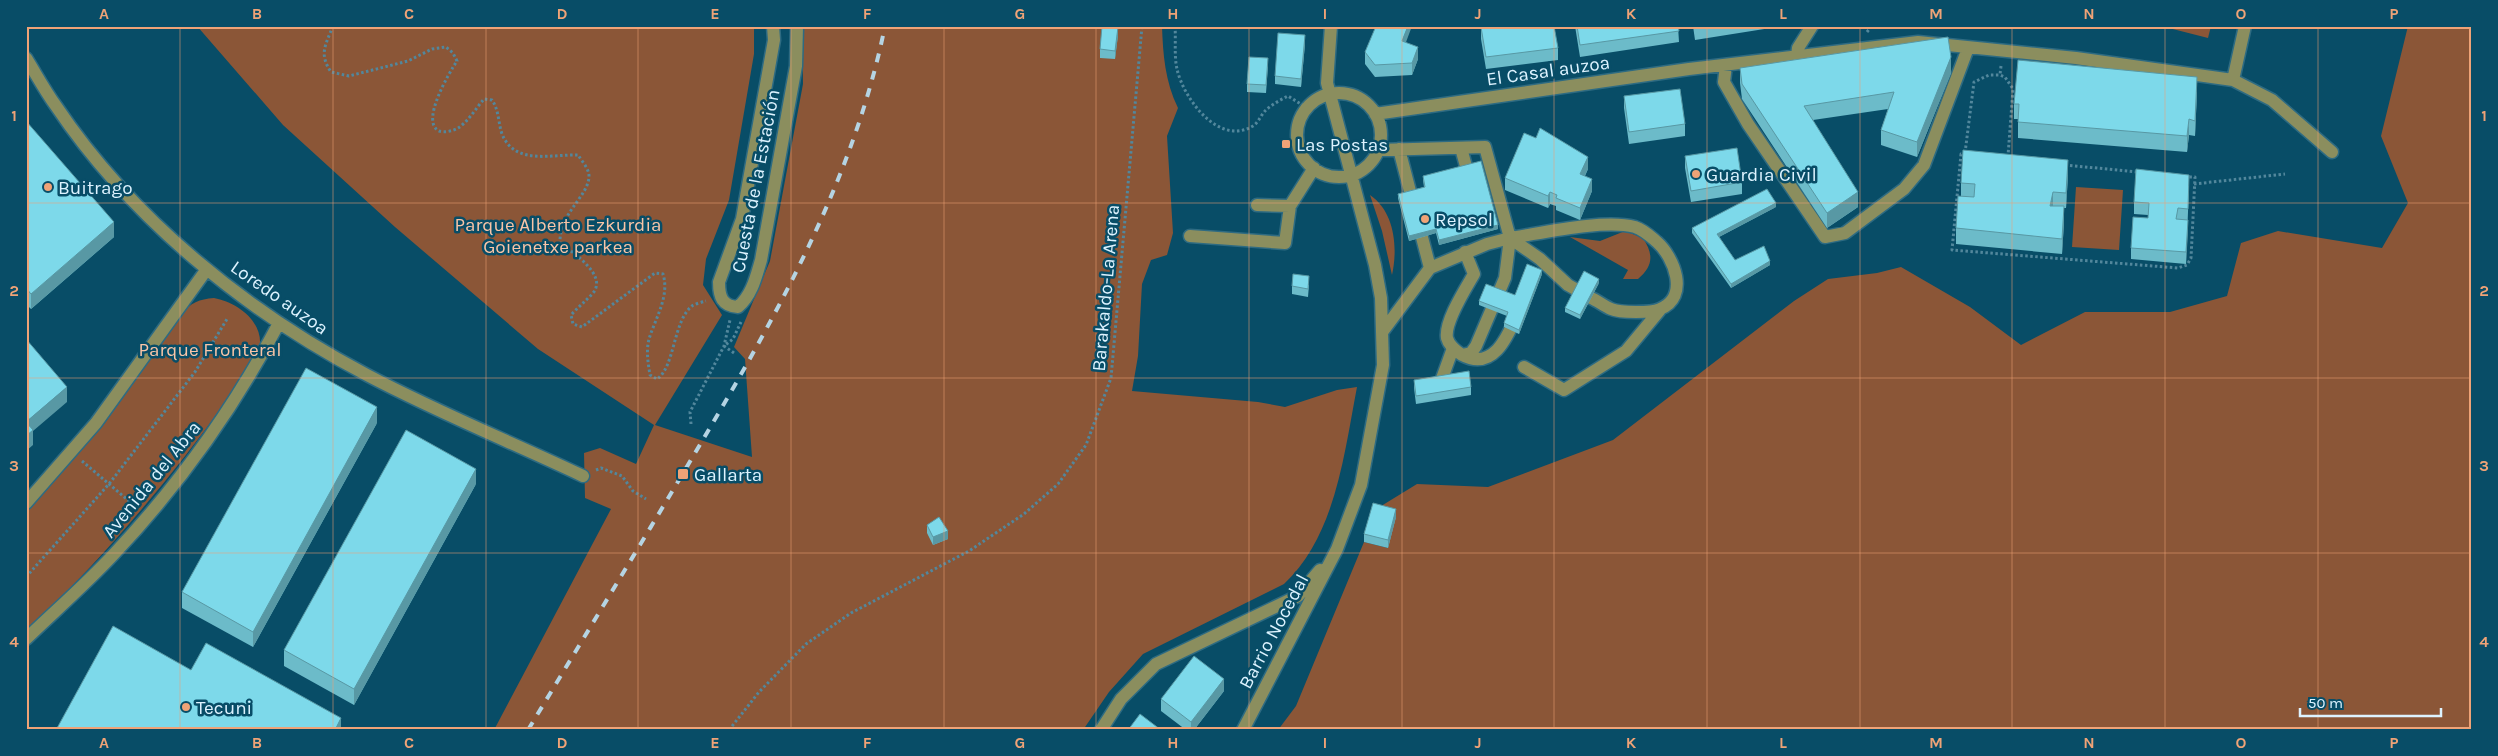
<svg xmlns="http://www.w3.org/2000/svg" width="2498" height="756" font-family="Karla,sans-serif">
	<rect width="100%" height="100%" fill="#084d67"/>
	<path fill="#8b5637" d="M 197,26 L 754,26 L 754,54 L 729,200 L 706,259 L 703,285 L 722,315 L 655,425 L 752,457 L 745,359 L 734,347 L 770,261 L 803,84 L 802,26 L 1162,26 C 1163,55 1165,81 1178,108 L 1167,136 L 1173,233 L 1167,255 L 1151,260 L 1142,284 L 1138,356 L 1132,391 L 1258,402 L 1285,407 L 1337,390 L 1357,387 C 1344,454 1336,535 1284,584 L 1143,654 L 1109,692 L 1083,730 L 494,730 L 611,509 L 585,498 L 584,453 L 600,448 L 636,464 L 654,425 L 538,349 L 395,227 L 283,125 Z
		M 2161,26 L 2211,26 L 2208,38 Z
		M 2408,26 L 2472,26 L 2472,730 L 1278,730 L 1296,706 L 1364,542 L 1388,548 L 1373,511 L 1417,484 L 1488,487 L 1613,440 L 1794,301 L 1828,279 L 1877,273 L 1901,267 L 1970,307 L 2021,345 L 2085,312 L 2170,312 L 2227,296 L 2241,243 L 2278,231 L 2382,248 L 2408,203 L 2381,136 Z
		M 2076,187 L 2123,190 L 2119,250 L 2072,247 Z
		M 1370,195 C 1395,212 1398,248 1392,275 L 1382,231 Z
		M 1625,231 L 1643,238 C 1654,255 1653,266 1638,279 L 1623,279 L 1628,270 L 1570,237 L 1600,241 Z
		M 214,298 C 236,302 262,320 260,345 C 258,365 237,386 225,403 C 165,486 100,561 26,632 L 26,512 L 104,424 L 181,314 C 191,303 199,299 214,298 Z"/>
	<g fill="none" stroke-linecap="round" stroke-linejoin="round">
		<g stroke="#2e6b82" stroke-width="15">
			<path id="minor" d="M 773,26 L 774,40 L 742,219 L 719,282 C 719,297 722,306 738,307 C 752,295 756,277 761,260 L 796,66 L 797,26
				M 1797,56 L 1798,48 L 1812,26
				M 26,58 C 36,74 45,91 56,106 C 132,219 247,312 367,375 C 437,412 511,442 583,476
				M 1726,65 L 1724,82 L 1748,124 L 1825,237 L 1845,233 L 1865,218 L 1904,189 L 1924,165 L 1968,48
				M 2233,80 L 2245,26
				M1297 135a42 42 0 1 1 84 0a42 42 0 1 1-84 0Z
				M 1375,114 L 1689,69 L 1918,42 L 2076,58 L 2233,80 L 2272,100 L 2332,152
				M 1461,148 L 1470,181
				M 1399,149 L 1430,268
				M 1378,150 L 1485,147 L 1510,238 L 1505,278 L 1476,346 L 1471,353 L 1462,355 C 1456,351 1449,346 1447,338 C 1444,322 1466,288 1474,274 L 1465,252
				M 1257,205 L 1290,206
				M 1190,236 L 1285,243 L 1290,206 L 1314,168
				M 1577,290 L 1568,285 L 1540,259 L 1510,238 C 1543,233 1603,219 1635,227 C 1644,230 1650,236 1657,242 C 1674,257 1690,297 1660,309 C 1652,313 1620,313 1611,309 C 1604,306 1598,301 1591,298
				M 1383,331 L 1430,268 L 1487,244 L 1510,238
				M 1462,355 C 1493,371 1507,338 1517,315
				M 1524,367 L 1564,390 L 1626,351 L 1660,310
				M 1440,384 L 1453,348
				M 26,503 L 96,423 L 207,269
				M 26,639 C 55,611 86,584 114,554 C 179,485 235,406 279,323
				M 1101,730 L 1121,699 L 1156,664 L 1298,596 L 1320,570
				M 1243,730 L 1337,549 L 1361,485 L 1383,365 L 1381,298 L 1375,265 L 1327,83 L 1331,26"/>
		</g>
		<path stroke="#52879c" stroke-width="3" stroke-dasharray="2.5 2.5" stroke-linecap="butt" d="M 333,26 C 325,46 319,54 331,72 L 349,76 L 408,61 L 432,49 L 446,47 L 453,53 L 457,61 C 449,73 420,122 439,131 C 444,133 453,131 458,128 C 468,122 476,108 484,99 L 492,100 C 499,110 498,122 502,134 C 515,166 552,154 578,155 C 582,161 589,169 589,176 C 589,196 559,213 560,243 C 572,252 608,275 593,293 C 586,301 578,307 571,315 L 573,324 L 582,327 L 655,273 L 663,274 C 670,296 655,319 649,339 C 646,351 648,363 650,375 L 657,379 C 675,367 673,321 692,306 C 695,304 702,302 706,301
			M 1175,26 C 1176,40 1174,56 1177,69 C 1183,97 1218,147 1253,126 C 1258,123 1261,115 1265,111 C 1271,105 1280,100 1288,96 L 1307,108
			M 1867,32 L 1872,26
			M 2001,66 L 2000,75 L 2005,77 L 2013,89 L 2008,156
			M 1965,153 L 1974,82 L 1989,75 L 2000,75
			M 1966,155 L 1961,154 L 1952,250 L 2178,268 L 2187,265 L 2191,258 L 2195,177 L 2186,177
			M 2065,165 L 2138,172
			M 2194,184 L 2285,174
			M 734,353 L 724,346 L 733,339 L 741,322
			M 691,424 L 690,412 L 724,346 L 730,320
			M 82,461 L 136,507
			M 596,470 L 601,468 L 622,476 L 633,491 L 646,499
			M 26,577 L 109,484 L 195,372 L 227,319
			M 729,730 L 759,692 L 806,644 L 851,613 L 969,551 L 1024,514 L 1058,484 L 1086,445 L 1111,378 L 1142,26"/>
		<use href="#minor" stroke="#8b8e5e" stroke-width="12"/>
		<path stroke="#b5d4e3" stroke-width="4" stroke-dasharray="9 9" stroke-linecap="butt" d="M 528,730 C 586,634 644,539 701,443 C 779,311 854,178 885,26"/>
	</g>
	<path fill="#6cbbc9" d="M 1575,26 L 1678,26 L 1679,42 L 1580,57 Z
		M 1693,26 L 1783,26 L 1695,40 Z
		M 1481,27 L 1558,48 L 1558,60 L 1486,69 L 1481,39 Z
		M 1118,35 L 1115,59 L 1100,58 L 1100,49 Z
		M 1406,43 L 1418,59 L 1412,75 L 1375,77 L 1365,64 L 1365,52 Z
		M 1305,44 L 1301,87 L 1275,84 L 1275,76 Z
		M 1268,66 L 1266,93 L 1247,92 L 1247,84 Z
		M 1740,68 L 1951,73 L 1917,157 L 1881,145 L 1881,130 L 1888,109 L 1813,120 L 1858,207 L 1827,228 L 1742,99 L 1740,83 Z
		M 2197,92 L 2195,136 L 2189,135 L 2187,152 L 2018,138 L 2018,119 L 2014,119 L 2014,104 Z
		M 1624,96 L 1685,124 L 1685,136 L 1629,144 L 1624,108 Z
		M 26,121 L 114,237 L 31,309 L 26,304 Z
		M 1685,156 L 1742,182 L 1742,194 L 1691,202 L 1685,168 Z
		M 1588,169 L 1585,176 L 1592,191 L 1580,220 L 1556,210 L 1556,206 L 1550,204 L 1548,208 L 1505,190 L 1505,178 Z
		M 2068,175 L 2066,208 L 2064,208 L 2064,222 L 2062,254 L 1956,244 L 1956,228 L 1961,196 L 1961,183 Z
		M 1423,176 L 1498,229 L 1439,245 L 1436,233 L 1409,241 L 1398,198 L 1398,194 L 1424,187 L 1423,180 Z
		M 2189,186 L 2186,264 L 2131,259 L 2131,248 L 2148,218 L 2148,215 L 2134,214 L 2134,202 Z
		M 1776,207 L 1719,237 L 1735,260 L 1770,265 L 1731,288 L 1692,233 L 1692,228 Z
		M 1542,274 L 1519,334 L 1504,327 L 1504,323 L 1507,316 L 1479,305 L 1479,301 L 1515,295 Z
		M 1599,283 L 1580,319 L 1565,312 L 1565,308 Z
		M 1309,285 L 1308,297 L 1292,294 L 1292,286 Z
		M 1414,380 L 1471,387 L 1471,395 L 1416,404 L 1414,388 Z
		M 377,423 L 253,647 L 182,608 L 182,592 Z
		M 476,484 L 354,705 L 284,666 L 284,650 Z
		M 1396,517 L 1388,548 L 1364,542 L 1364,534 Z
		M 927,525 L 948,539 L 933,545 L 927,533 Z
		M 1224,691 L 1194,730 L 1186,730 L 1161,711 L 1161,699 Z"/>
	<path fill="#5898a4" d="M 1408,26 L 1412,26 L 1402,53 L 1402,41 Z
		M 1118,27 L 1118,35 L 1115,59 L 1115,51 Z
		M 1305,35 L 1305,44 L 1301,87 L 1301,79 Z
		M 1418,47 L 1418,59 L 1412,75 L 1412,63 Z
		M 1951,57 L 1951,73 L 1917,157 L 1917,142 Z
		M 2197,77 L 2197,92 L 2195,136 L 2195,121 Z
		M 2189,119 L 2189,135 L 2187,152 L 2187,136 Z
		M 1588,157 L 1588,169 L 1580,185 L 1580,174 Z
		M 2068,160 L 2068,175 L 2066,208 L 2066,193 Z
		M 1592,179 L 1592,191 L 1580,220 L 1580,208 Z
		M 1550,192 L 1550,204 L 1548,208 L 1548,196 Z
		M 1858,192 L 1858,207 L 1827,228 L 1827,213 Z
		M 2053,192 L 2053,207 L 2050,206 Z
		M 1776,203 L 1776,207 L 1717,238 L 1717,234 Z
		M 2064,206 L 2064,222 L 2062,254 L 2062,239 Z
		M 2188,220 L 2188,232 L 2186,264 L 2186,252 Z
		M 114,222 L 114,237 L 31,309 L 31,294 Z
		M 1498,225 L 1498,229 L 1439,245 L 1439,240 Z
		M 1436,229 L 1436,233 L 1409,241 L 1409,236 Z
		M 1770,261 L 1770,265 L 1731,288 L 1731,284 Z
		M 1542,270 L 1542,274 L 1519,334 L 1519,330 Z
		M 1599,279 L 1599,283 L 1580,319 L 1580,315 Z
		M 67,387 L 67,402 L 33,431 L 33,445 L 26,451 L 26,422 Z
		M 377,407 L 377,423 L 253,647 L 253,632 Z
		M 476,469 L 476,484 L 354,705 L 354,689 Z
		M 1396,509 L 1396,517 L 1388,548 L 1388,540 Z
		M 948,531 L 948,539 L 933,545 L 933,537 Z
		M 1224,679 L 1224,691 L 1194,730 L 1191,730 L 1191,722 Z
		M 341,718 L 341,730 L 335,730 Z"/>
	<path fill="#7dd9ea" stroke="#5898a4" d="M 1102,26 L 1118,27 L 1115,51 L 1100,49 Z
		M 1376,26 L 1408,26 L 1402,41 L 1418,47 L 1412,63 L 1375,65 L 1365,52 Z
		M 1484,26 L 1554,26 L 1558,48 L 1486,57 L 1481,27 Z
		M 1577,26 L 1678,26 L 1679,31 L 1580,45 Z
		M 1695,26 L 1706,26 L 1695,28 Z
		M 1278,33 L 1305,35 L 1301,79 L 1275,76 Z
		M 1948,37 L 1951,57 L 1917,142 L 1881,130 L 1894,92 L 1804,106 L 1858,192 L 1827,213 L 1742,84 L 1740,68 Z
		M 1249,57 L 1268,58 L 1266,85 L 1247,84 Z
		M 2018,60 L 2197,77 L 2195,121 L 2189,119 L 2187,136 L 2018,122 L 2019,104 L 2014,104 Z
		M 1680,89 L 1685,124 L 1629,132 L 1624,96 Z
		M 26,121 L 114,222 L 31,294 L 26,288 Z
		M 1540,128 L 1588,157 L 1580,174 L 1592,179 L 1580,208 L 1556,198 L 1557,195 L 1550,192 L 1548,196 L 1505,178 L 1524,133 L 1536,138 Z
		M 1737,148 L 1742,182 L 1691,191 L 1685,156 Z
		M 1963,150 L 2068,160 L 2066,193 L 2053,192 L 2050,206 L 2064,206 L 2062,239 L 1956,228 L 1958,196 L 1974,197 L 1975,184 L 1961,183 Z
		M 1481,161 L 1498,225 L 1439,240 L 1436,229 L 1409,236 L 1398,194 L 1425,187 L 1423,176 Z
		M 2136,169 L 2189,175 L 2188,209 L 2178,208 L 2176,219 L 2188,220 L 2186,252 L 2131,248 L 2133,217 L 2148,218 L 2149,203 L 2134,202 Z
		M 1767,189 L 1776,203 L 1717,234 L 1735,260 L 1764,246 L 1770,261 L 1731,284 L 1692,228 Z
		M 1527,264 L 1542,270 L 1519,330 L 1504,323 L 1508,312 L 1479,301 L 1486,284 L 1515,295 Z
		M 1584,271 L 1599,279 L 1580,315 L 1565,308 Z
		M 1293,274 L 1309,276 L 1308,289 L 1292,286 Z
		M 26,339 L 67,387 L 26,422 L 33,430 L 26,436 Z
		M 306,368 L 377,407 L 253,632 L 182,592 Z
		M 1469,371 L 1471,387 L 1416,396 L 1414,380 Z
		M 406,430 L 476,469 L 354,689 L 284,650 Z
		M 1373,503 L 1396,509 L 1388,540 L 1364,534 Z
		M 939,517 L 948,531 L 933,537 L 927,525 Z
		M 113,626 L 191,670 L 206,643 L 341,718 L 335,730 L 56,730 Z
		M 1194,656 L 1224,679 L 1191,722 L 1161,699 Z
		M 1140,714 L 1161,730 L 1128,730 Z"/>
	<path fill="none" stroke="#efa377" stroke-width="1" stroke-opacity="0.55" d="M 180,26 L 180,730M 333,26 L 333,730M 486,26 L 486,730M 638,26 L 638,730M 791,26 L 791,730M 944,26 L 944,730M 1096,26 L 1096,730M 1249,26 L 1249,730M 1402,26 L 1402,730M 1554,26 L 1554,730M 1707,26 L 1707,730M 1860,26 L 1860,730M 2012,26 L 2012,730M 2165,26 L 2165,730M 2318,26 L 2318,730M 26,203 L 2472,203M 26,378 L 2472,378M 26,553 L 2472,553"/>
	<g fill="#efa377" stroke="#084d67" stroke-width="2">
		<rect x="1281" y="139" width="10" height="10" rx="2.5"/>
		<circle cx="1696" cy="174" r="5"/>
		<circle cx="48" cy="187" r="5"/>
		<circle cx="1425" cy="219" r="5"/>
		<rect x="677" y="468" width="12" height="12" rx="2.5"/>
		<circle cx="186" cy="707" r="5"/>
	</g>
	<g text-anchor="middle" stroke-width="5" stroke-linejoin="round" paint-order="stroke">
		<g font-size="19" fill="#ddf3ff" stroke="#084d67">
			<text transform="translate(1548 70) rotate(-8)" y="7">El Casal auzoa</text>
			<text transform="translate(755 181) rotate(-79)" y="7">Cuesta de la Estación</text>
			<text transform="translate(1105 288) rotate(-85)" y="7">Barakaldo-La Arena</text>
			<text transform="translate(280 297) rotate(35)" y="7">Loredo auzoa</text>
			<text transform="translate(151 479) rotate(-51)" y="7">Avenida del Abra</text>
			<text transform="translate(1273 631) rotate(-62)" y="7">Barrio Nocedal</text>
		</g>
		<g font-size="19" fill="#ddf3ff" stroke="#084d67" text-anchor="start">
			<text x="1296" y="151">Las Postas</text>
			<text x="1706" y="181">Guardia Civil</text>
			<text x="58" y="194">Buitrago</text>
			<text x="1435" y="226">Repsol</text>
			<text x="694" y="481">Gallarta</text>
			<text x="196" y="714">Tecuni</text>
		</g>
		<g font-size="19" fill="#f9c5a7" stroke="#084d67">
			<text x="558" y="231">Parque Alberto Ezkurdia<tspan x="558" dy="22">Goienetxe parkea</tspan></text>
			<text x="210" y="356">Parque Fronteral</text>
		</g>
	</g>
	<rect width="2498" height="756" fill="none" stroke="#084d67" stroke-width="55"/>
	<path d="M2300 708v8h141v-8" fill="none" stroke="#ddf3ff" stroke-width="2.5"/>
	<text x="2308" y="708" font-size="15" fill="#ddf3ff" stroke="#084d67" stroke-width="4" paint-order="stroke">50 m</text>
	<rect x="28" y="28" width="2442" height="700" fill="none" stroke="#efa377" stroke-width="2"/>
	<g font-size="16" text-anchor="middle" font-weight="bold" fill="#efa377">
		<text x="104" y="19">A</text>
		<text x="257" y="19">B</text>
		<text x="409" y="19">C</text>
		<text x="562" y="19">D</text>
		<text x="715" y="19">E</text>
		<text x="867" y="19">F</text>
		<text x="1020" y="19">G</text>
		<text x="1173" y="19">H</text>
		<text x="1325" y="19">I</text>
		<text x="1478" y="19">J</text>
		<text x="1631" y="19">K</text>
		<text x="1783" y="19">L</text>
		<text x="1936" y="19">M</text>
		<text x="2089" y="19">N</text>
		<text x="2241" y="19">O</text>
		<text x="2394" y="19">P</text>
		<text x="14" y="121">1</text>
		<text x="2484" y="121">1</text>
		<text x="14" y="296">2</text>
		<text x="2484" y="296">2</text>
		<text x="14" y="471">3</text>
		<text x="2484" y="471">3</text>
		<text x="14" y="647">4</text>
		<text x="2484" y="647">4</text>
		<text x="104" y="748">A</text>
		<text x="257" y="748">B</text>
		<text x="409" y="748">C</text>
		<text x="562" y="748">D</text>
		<text x="715" y="748">E</text>
		<text x="867" y="748">F</text>
		<text x="1020" y="748">G</text>
		<text x="1173" y="748">H</text>
		<text x="1325" y="748">I</text>
		<text x="1478" y="748">J</text>
		<text x="1631" y="748">K</text>
		<text x="1783" y="748">L</text>
		<text x="1936" y="748">M</text>
		<text x="2089" y="748">N</text>
		<text x="2241" y="748">O</text>
		<text x="2394" y="748">P</text>
	</g>
</svg>
